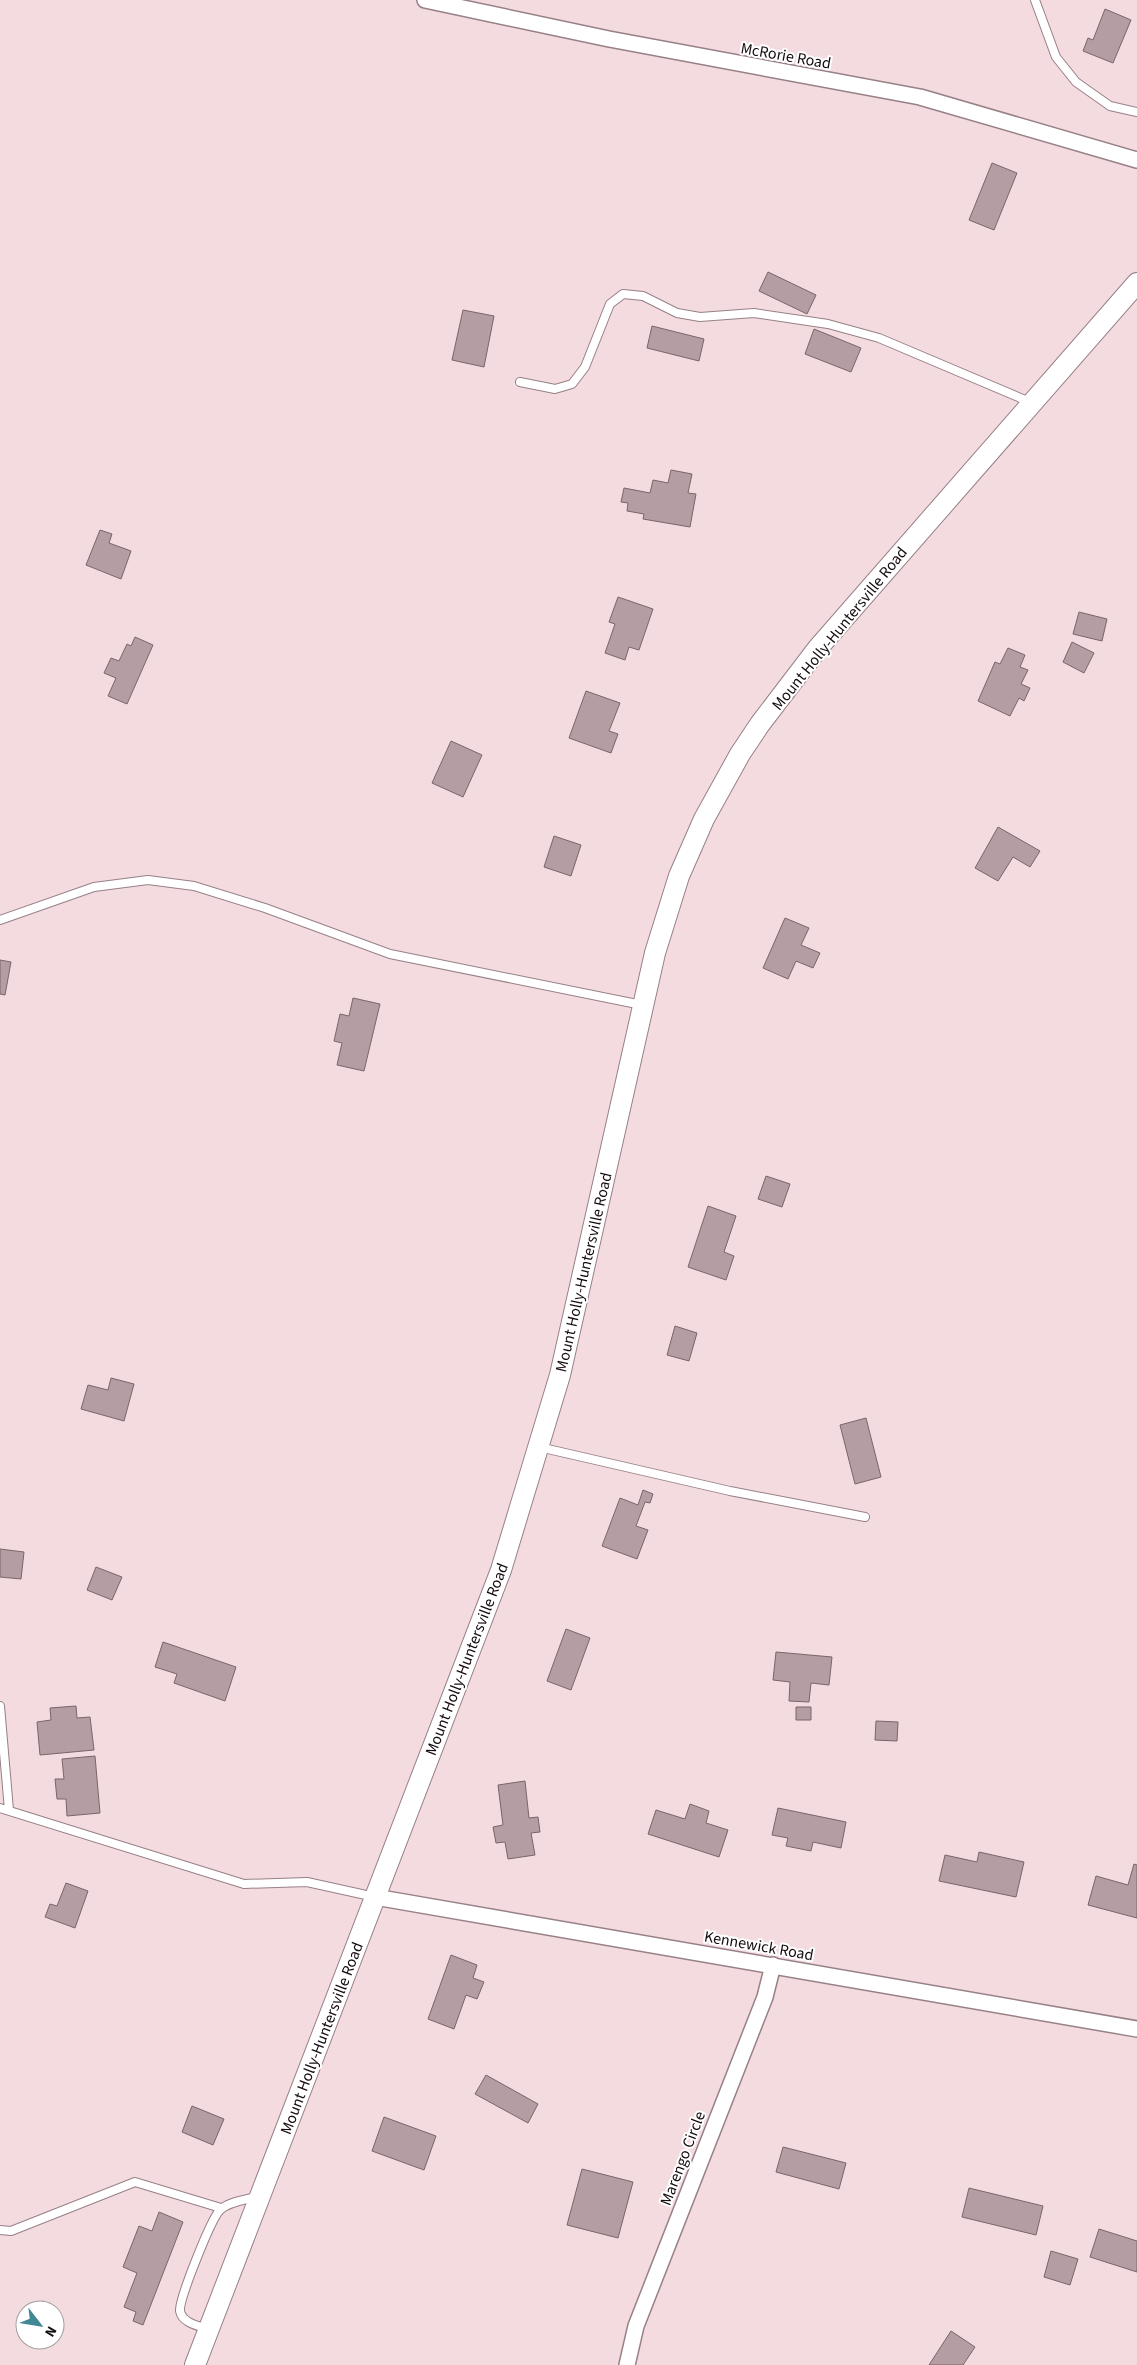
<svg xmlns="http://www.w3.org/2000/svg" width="1137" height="2365" font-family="'Source Sans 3',sans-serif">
	<rect width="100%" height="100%" fill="#f3dbe0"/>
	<path fill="#b59ea3" stroke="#7a656a" d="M 1105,9 L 1131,20 L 1113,63 L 1083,51 L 1088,38 L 1093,40 Z
		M 992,163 L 1017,173 L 994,230 L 969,220 Z
		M 768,272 L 816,295 L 807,314 L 759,291 Z
		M 463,310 L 494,316 L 484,367 L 452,360 Z
		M 652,326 L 704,339 L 699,361 L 647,348 Z
		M 814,329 L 861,348 L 851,372 L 805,354 Z
		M 671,470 L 692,474 L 688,493 L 696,494 L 690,527 L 643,519 L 644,514 L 627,511 L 628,503 L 621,502 L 624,488 L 650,493 L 653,480 L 668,483 Z
		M 100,530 L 112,534 L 109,543 L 131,551 L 121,579 L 86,565 Z
		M 618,597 L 653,609 L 639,650 L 629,647 L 625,660 L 605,653 L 615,624 L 609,622 Z
		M 1079,612 L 1107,619 L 1102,641 L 1073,634 Z
		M 135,637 L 153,645 L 127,704 L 108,696 L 116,678 L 104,673 L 111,658 L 119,661 L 127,644 L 131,646 Z
		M 1072,642 L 1094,653 L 1084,673 L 1063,662 Z
		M 1008,648 L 1025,655 L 1020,667 L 1028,670 L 1021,684 L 1030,688 L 1024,701 L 1019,698 L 1010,716 L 978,701 L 995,662 L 1000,664 Z
		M 586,691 L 620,703 L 609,731 L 618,734 L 611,753 L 569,738 Z
		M 451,741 L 482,755 L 463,797 L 432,783 Z
		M 998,827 L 1040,851 L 1030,867 L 1013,857 L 998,881 L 975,868 Z
		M 554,836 L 581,845 L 571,876 L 544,867 Z
		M 785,918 L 809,928 L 801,945 L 820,953 L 813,968 L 796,961 L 788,979 L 763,968 Z
		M 0,960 L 11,962 L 5,995 L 0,994 Z
		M 353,998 L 380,1004 L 364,1071 L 337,1065 L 342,1043 L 334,1041 L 340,1014 L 349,1016 Z
		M 766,1176 L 790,1184 L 782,1207 L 758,1199 Z
		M 708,1206 L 736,1216 L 724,1252 L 734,1256 L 726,1280 L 688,1267 Z
		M 675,1326 L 697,1333 L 689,1361 L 667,1355 Z
		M 111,1378 L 134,1384 L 124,1421 L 81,1409 L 88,1385 L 108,1390 Z
		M 866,1418 L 881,1477 L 855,1484 L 840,1425 Z
		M 643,1490 L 653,1494 L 650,1503 L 645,1502 L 636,1526 L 648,1530 L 637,1559 L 602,1546 L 620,1498 L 638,1505 Z
		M 0,1549 L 24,1552 L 21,1579 L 0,1577 Z
		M 96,1567 L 122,1577 L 112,1600 L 87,1590 Z
		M 566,1629 L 590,1638 L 571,1690 L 547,1681 Z
		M 163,1642 L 236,1667 L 225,1701 L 174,1683 L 177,1674 L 155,1667 Z
		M 776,1652 L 832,1657 L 829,1685 L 811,1683 L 809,1702 L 789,1701 L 790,1682 L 773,1680 Z
		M 76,1706 L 77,1718 L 90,1717 L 94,1750 L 40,1755 L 37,1722 L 51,1720 L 50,1708 Z
		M 796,1707 L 811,1707 L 811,1720 L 796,1720 Z
		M 876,1721 L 898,1722 L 897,1741 L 875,1740 Z
		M 95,1756 L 100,1813 L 67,1816 L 66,1799 L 57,1799 L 55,1779 L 64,1779 L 62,1759 Z
		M 525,1781 L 529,1818 L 538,1817 L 540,1832 L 531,1833 L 535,1855 L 508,1859 L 505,1842 L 496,1843 L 493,1827 L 503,1825 L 498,1785 Z
		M 690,1804 L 709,1811 L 706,1823 L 728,1830 L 719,1857 L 648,1834 L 656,1810 L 685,1819 Z
		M 778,1808 L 846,1822 L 841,1848 L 813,1842 L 811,1851 L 786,1846 L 788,1838 L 772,1835 Z
		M 979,1852 L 1024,1862 L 1016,1897 L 939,1881 L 945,1855 L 977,1862 Z
		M 1134,1864 L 1137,1865 L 1137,1918 L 1088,1905 L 1096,1876 L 1128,1885 Z
		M 66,1883 L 88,1891 L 75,1928 L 45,1917 L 50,1904 L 57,1906 Z
		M 451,1955 L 477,1965 L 473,1978 L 484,1982 L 477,1999 L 466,1995 L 454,2029 L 428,2019 Z
		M 486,2075 L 538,2104 L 528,2123 L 475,2094 Z
		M 192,2106 L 224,2119 L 213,2145 L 182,2132 Z
		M 384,2117 L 436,2136 L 424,2170 L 372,2151 Z
		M 783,2147 L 846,2163 L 839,2189 L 776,2172 Z
		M 582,2169 L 633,2182 L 618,2238 L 567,2225 Z
		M 969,2188 L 1043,2206 L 1036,2235 L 962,2217 Z
		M 159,2212 L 183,2222 L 143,2325 L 133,2321 L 136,2312 L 124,2307 L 137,2273 L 123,2267 L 139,2226 L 152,2231 Z
		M 1099,2229 L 1137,2241 L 1137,2272 L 1090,2257 Z
		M 1051,2251 L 1078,2259 L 1070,2285 L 1044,2277 Z
		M 951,2331 L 975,2347 L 963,2365 L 929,2365 Z"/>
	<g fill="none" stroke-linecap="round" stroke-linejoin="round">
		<g stroke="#978086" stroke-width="10">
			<path id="service" d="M 1035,0 L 1056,57 L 1076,82 L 1110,106 L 1137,112
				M 520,382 L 555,389 L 572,384 L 585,367 L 610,304 L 623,294 L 643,296 L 677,313 L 700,317 L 754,313 L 828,324 L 879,338 L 1030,402
				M 0,920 L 94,887 L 148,880 L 194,886 L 265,908 L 390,954 L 642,1005
				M 539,1447 L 730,1491 L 865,1517
				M 0,1706 L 9,1810
				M 0,1808 L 244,1884 L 307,1882 L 375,1897
				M 0,2230 L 11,2231 L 135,2182 L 221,2208
				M 208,2329 C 199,2326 182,2323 180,2311 C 179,2299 211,2219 220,2210 C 228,2202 245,2200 256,2197"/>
		</g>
		<g stroke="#978086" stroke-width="18">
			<path id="minor" d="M 425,0 L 609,39 L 920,97 L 1137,160
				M 375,1897 L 1137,2029
				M 627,2365 L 636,2326 L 765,1997 L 773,1965"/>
		</g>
		<g stroke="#978086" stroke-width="22">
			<path id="secondary" d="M 195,2365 L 501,1570 L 560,1375 L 655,953 L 679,876 L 704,819 L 740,754 L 760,724 L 818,648 L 1137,283"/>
		</g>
		<use href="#service" stroke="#fff" stroke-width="8"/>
		<use href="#minor" stroke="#fff" stroke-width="15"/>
		<use href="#secondary" stroke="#fff" stroke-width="20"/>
	</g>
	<g text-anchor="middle" stroke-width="4" stroke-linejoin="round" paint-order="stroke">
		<g font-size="16" fill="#140c0e" stroke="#fff">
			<text transform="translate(786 55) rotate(10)" y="6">McRorie Road</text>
			<text transform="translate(839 628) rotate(-51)" y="6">Mount Holly-Huntersville Road</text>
			<text transform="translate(583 1272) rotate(-77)" y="6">Mount Holly-Huntersville Road</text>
			<text transform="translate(466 1659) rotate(-69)" y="6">Mount Holly-Huntersville Road</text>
			<text transform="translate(759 1945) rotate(10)" y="6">Kennewick Road</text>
			<text transform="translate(321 2038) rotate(-69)" y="6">Mount Holly-Huntersville Road</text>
			<text transform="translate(682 2158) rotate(-69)" y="6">Marengo Circle</text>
		</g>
	</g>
	<g transform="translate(40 2325) rotate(121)"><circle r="24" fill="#ffffff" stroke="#a19e9f"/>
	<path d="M0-4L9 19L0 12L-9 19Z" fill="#428794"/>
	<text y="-8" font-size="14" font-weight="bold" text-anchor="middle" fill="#140c0e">N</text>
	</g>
</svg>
